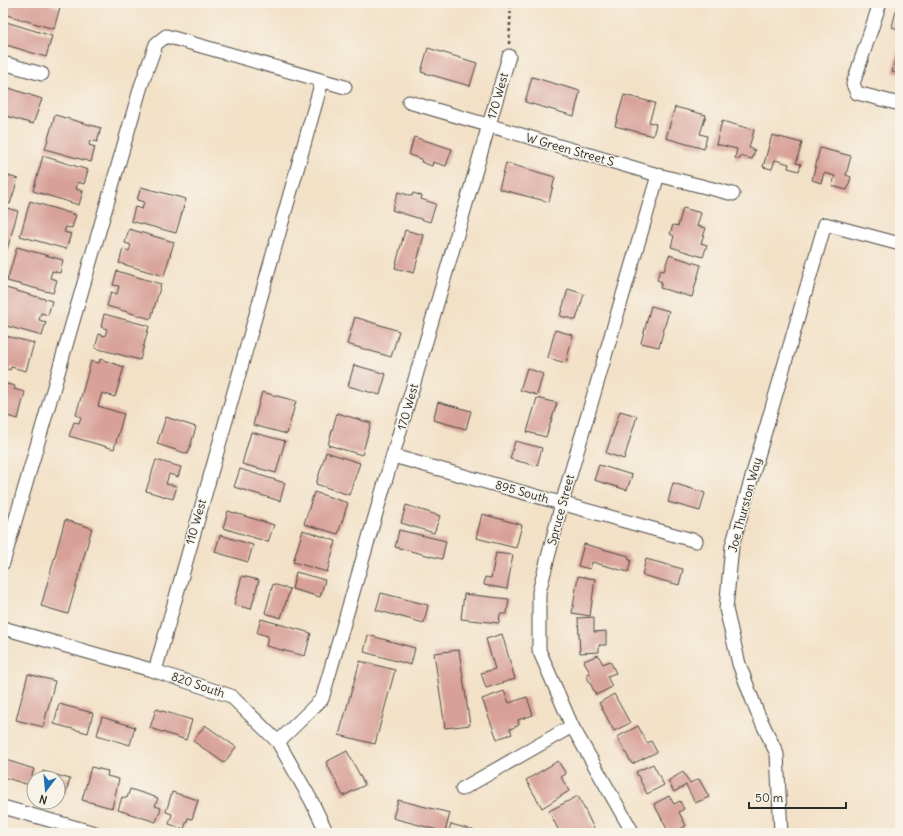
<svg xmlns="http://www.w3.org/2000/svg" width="903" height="836" font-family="Delius,sans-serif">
	<rect width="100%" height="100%" fill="#f7f3e8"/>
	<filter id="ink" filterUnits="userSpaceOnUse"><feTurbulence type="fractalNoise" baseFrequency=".025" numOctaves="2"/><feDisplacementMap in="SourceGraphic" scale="8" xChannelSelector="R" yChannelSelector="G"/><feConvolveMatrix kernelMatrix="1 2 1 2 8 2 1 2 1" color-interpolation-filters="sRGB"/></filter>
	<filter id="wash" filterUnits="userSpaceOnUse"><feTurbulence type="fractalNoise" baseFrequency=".012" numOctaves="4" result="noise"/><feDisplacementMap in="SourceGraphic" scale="16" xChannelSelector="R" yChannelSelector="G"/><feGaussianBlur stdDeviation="0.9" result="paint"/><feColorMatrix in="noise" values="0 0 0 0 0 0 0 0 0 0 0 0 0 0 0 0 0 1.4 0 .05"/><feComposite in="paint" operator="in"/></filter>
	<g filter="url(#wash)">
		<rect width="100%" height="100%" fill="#f3e1c7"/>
		<g id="blocks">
			<path fill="#d8a198" d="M 3,3 L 46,3 L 60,7 L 54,29 L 3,14 Z
				M 898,3 L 900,3 L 900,30 L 892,27 Z
				M 3,21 L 52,36 L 46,57 L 3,44 Z
				M 900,43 L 900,74 L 892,72 Z
				M 428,48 L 477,63 L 470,86 L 421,72 Z
				M 532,77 L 580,91 L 574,116 L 525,102 Z
				M 3,86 L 42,99 L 33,124 L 3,115 Z
				M 624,95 L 655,103 L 649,122 L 656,124 L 653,136 L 615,126 Z
				M 675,107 L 706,115 L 700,134 L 707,136 L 704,149 L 666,138 Z
				M 55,115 L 101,128 L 97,142 L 90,140 L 89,145 L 95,147 L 91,162 L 45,149 Z
				M 722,121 L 754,130 L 749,148 L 755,150 L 752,159 L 741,156 L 740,159 L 735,158 L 737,149 L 716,144 Z
				M 772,135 L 802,143 L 796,163 L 801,164 L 799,171 L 788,168 L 789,164 L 775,160 L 772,169 L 763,167 Z
				M 414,137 L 452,149 L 446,166 L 433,162 L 432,166 L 421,162 L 422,159 L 409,155 Z
				M 820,148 L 851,156 L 846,175 L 851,177 L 847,190 L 832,186 L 835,176 L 824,173 L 821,183 L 812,180 Z
				M 43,156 L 88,170 L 84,184 L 78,182 L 76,189 L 83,191 L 79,205 L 33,191 Z
				M 506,163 L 555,177 L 549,202 L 499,189 Z
				M 3,174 L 18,179 L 10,204 L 3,202 Z
				M 141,187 L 186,199 L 176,233 L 131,221 L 135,207 L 142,209 L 144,202 L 137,200 Z
				M 398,192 L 412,196 L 413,193 L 422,196 L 421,199 L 436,204 L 430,222 L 392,210 Z
				M 30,201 L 76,215 L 72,228 L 66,227 L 64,232 L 71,234 L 66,249 L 20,236 Z
				M 3,207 L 18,211 L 3,264 Z
				M 683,208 L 701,213 L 697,226 L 706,228 L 701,243 L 707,245 L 703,257 L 671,247 L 674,236 L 670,234 L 673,225 L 678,226 Z
				M 129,229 L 174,242 L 164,276 L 119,263 L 123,249 L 129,251 L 131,245 L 125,243 Z
				M 405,230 L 424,235 L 414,273 L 395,268 Z
				M 17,247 L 63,260 L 60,273 L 52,271 L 50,278 L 57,280 L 53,293 L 7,281 Z
				M 669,255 L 701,265 L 692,297 L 660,288 L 662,282 L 657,280 L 660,270 L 664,271 Z
				M 117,271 L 161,284 L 151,319 L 107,306 L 111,292 L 117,294 L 119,286 L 113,285 Z
				M 6,288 L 52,301 L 48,315 L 41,313 L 39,320 L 46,322 L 42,336 L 3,325 L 3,297 Z
				M 568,289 L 584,294 L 576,320 L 560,316 Z
				M 651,306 L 669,311 L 659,347 L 641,343 Z
				M 104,314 L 149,326 L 140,360 L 95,348 L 99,334 L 105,336 L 107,329 L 101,327 Z
				M 355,317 L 399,331 L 391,357 L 347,344 Z
				M 555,330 L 573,335 L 566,363 L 548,358 Z
				M 6,336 L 34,343 L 26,371 L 11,367 L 10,370 L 3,368 L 3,346 Z
				M 100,359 L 124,367 L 115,397 L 102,393 L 98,406 L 124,414 L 114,449 L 69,436 L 74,422 L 79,423 L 81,417 L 76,415 L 91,361 L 99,363 Z
				M 354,365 L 386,374 L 380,395 L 348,386 Z
				M 527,368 L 543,374 L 537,395 L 520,390 Z
				M 3,383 L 15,386 L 14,389 L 25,392 L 18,419 L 3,415 Z
				M 262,392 L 296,401 L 287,434 L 253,425 Z
				M 537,398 L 557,403 L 546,437 L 527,432 Z
				M 438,402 L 471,411 L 466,429 L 433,420 Z
				M 620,411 L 637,416 L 624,459 L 606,453 Z
				M 337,413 L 371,423 L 362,455 L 328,445 Z
				M 166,417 L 196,427 L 188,454 L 157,444 Z
				M 251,432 L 285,441 L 276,473 L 242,464 Z
				M 515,441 L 542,448 L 537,466 L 510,459 Z
				M 326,452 L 360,463 L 349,495 L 316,484 Z
				M 156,460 L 181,467 L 178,477 L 169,474 L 166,484 L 177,486 L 173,499 L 146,491 Z
				M 599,465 L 632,475 L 627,490 L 594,480 Z
				M 240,469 L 285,483 L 280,501 L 234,487 Z
				M 673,483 L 705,493 L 700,511 L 668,502 Z
				M 314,492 L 348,503 L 338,534 L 304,524 Z
				M 406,505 L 440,516 L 434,533 L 401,523 Z
				M 228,511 L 274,525 L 268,542 L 223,528 Z
				M 482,514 L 522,525 L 516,548 L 476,538 Z
				M 65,520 L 92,528 L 68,614 L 41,606 Z
				M 303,530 L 336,541 L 327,572 L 293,562 Z
				M 399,530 L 446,541 L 442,559 L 395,547 Z
				M 220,535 L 253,545 L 248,562 L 215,552 Z
				M 584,544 L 629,556 L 628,559 L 631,560 L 628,572 L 592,562 L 590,569 L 578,566 Z
				M 496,553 L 513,555 L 507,589 L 484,585 L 485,577 L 491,578 Z
				M 646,559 L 683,569 L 679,585 L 642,575 Z
				M 296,572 L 325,580 L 320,597 L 292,589 Z
				M 242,576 L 259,580 L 251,609 L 234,605 Z
				M 578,576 L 595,579 L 590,616 L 572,613 Z
				M 273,584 L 290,589 L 281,618 L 265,613 Z
				M 381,593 L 428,605 L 424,623 L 376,610 Z
				M 464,594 L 509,599 L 507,614 L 500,614 L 499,623 L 461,619 Z
				M 594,617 L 594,632 L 606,631 L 606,645 L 599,645 L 599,652 L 580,653 L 578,618 Z
				M 261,619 L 311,633 L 305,656 L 266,646 L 268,636 L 257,633 Z
				M 502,634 L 515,679 L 486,688 L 481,673 L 495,669 L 486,639 Z
				M 368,635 L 415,648 L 411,665 L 364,652 Z
				M 459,650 L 470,725 L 445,728 L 434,653 Z
				M 598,655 L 603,664 L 610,661 L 616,673 L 607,676 L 612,687 L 596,695 L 586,675 L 590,673 L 584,661 Z
				M 360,661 L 395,670 L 375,744 L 339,735 Z
				M 28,674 L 55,681 L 43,727 L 16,720 Z
				M 504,691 L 509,703 L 527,697 L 533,715 L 518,720 L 519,725 L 510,729 L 512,734 L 497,739 L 482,699 Z
				M 614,694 L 630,723 L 614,731 L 599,703 Z
				M 59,704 L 93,713 L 88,733 L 54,724 Z
				M 156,709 L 192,720 L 186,740 L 150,728 Z
				M 102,717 L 135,727 L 130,745 L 97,735 Z
				M 205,725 L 236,747 L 224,763 L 193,741 Z
				M 638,726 L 647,743 L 651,741 L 657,752 L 632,764 L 617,737 Z
				M 347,751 L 365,785 L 343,796 L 326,762 Z
				M 3,759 L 34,769 L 29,785 L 3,777 Z
				M 558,761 L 566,774 L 561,777 L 569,791 L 542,808 L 526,780 Z
				M 653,764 L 664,785 L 647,794 L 636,772 Z
				M 91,767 L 108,771 L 107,776 L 119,779 L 112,808 L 82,800 Z
				M 43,771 L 70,779 L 65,795 L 58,793 L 58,778 L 41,778 Z
				M 683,772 L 690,783 L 699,779 L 709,797 L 695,803 L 686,785 L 674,792 L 668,781 Z
				M 130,789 L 158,798 L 155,806 L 161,808 L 156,822 L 118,810 L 122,797 L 127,798 Z
				M 172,792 L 198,800 L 192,819 L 188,818 L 184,829 L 169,824 L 172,814 L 166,812 Z
				M 578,796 L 586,812 L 596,833 L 560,833 L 549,811 Z
				M 669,796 L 674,804 L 680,801 L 684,809 L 679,812 L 686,826 L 673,833 L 669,833 L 654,804 Z
				M 398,800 L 450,813 L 445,832 L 393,818 Z
				M 451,824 L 483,833 L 448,833 Z"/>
		</g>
	</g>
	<g filter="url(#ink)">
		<use href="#blocks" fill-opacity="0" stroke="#494642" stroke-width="1"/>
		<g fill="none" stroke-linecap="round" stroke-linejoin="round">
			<g stroke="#494642" stroke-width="15">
				<path id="minor" d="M 880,3 L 853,84 L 857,93 L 900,104
					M 3,63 L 42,74
					M 409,102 L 658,175 L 733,194
					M 393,456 L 696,541
					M 3,563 L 141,86 L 156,44 L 166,36 L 345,87
					M 3,628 L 155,671 L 231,696 L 278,742 L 311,800 L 327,833
					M 155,671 L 322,81
					M 278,742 L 322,699 L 509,56
					M 462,789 L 572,726
					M 3,807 L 95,833
					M 633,833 L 572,726 L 539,650 L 539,592 L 562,503 L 658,175
					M 781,833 L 777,754 L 757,712 L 739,664 L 726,609 L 732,546 L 825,224 L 900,244"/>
			</g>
			<path stroke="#494642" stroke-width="2.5" stroke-dasharray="3 3" stroke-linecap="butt" d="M 509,44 L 511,3"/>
			<use href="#minor" stroke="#fff" stroke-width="13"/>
		</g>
	</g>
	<g text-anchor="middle" stroke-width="3" stroke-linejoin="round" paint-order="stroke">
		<g font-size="12" fill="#2b2b2b" stroke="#f7f3e8">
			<text transform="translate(498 96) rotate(-74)" y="4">170 West</text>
			<text transform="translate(570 150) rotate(16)" y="4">W Green Street S</text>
			<text transform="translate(408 407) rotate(-74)" y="4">170 West</text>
			<text transform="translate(522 492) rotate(16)" y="4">895 South</text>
			<text transform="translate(745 505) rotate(-75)" y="4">Joe Thurston Way</text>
			<text transform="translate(561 510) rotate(-75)" y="4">Spruce Street</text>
			<text transform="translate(196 522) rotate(-74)" y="4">110 West</text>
			<text transform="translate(198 685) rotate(19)" y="4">820 South</text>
		</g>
	</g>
	<rect width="903" height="836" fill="none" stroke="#f7f3e8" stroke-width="16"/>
	<g transform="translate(46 790) rotate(196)"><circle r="19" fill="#f7f3e8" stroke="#a5a39c"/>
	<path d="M0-3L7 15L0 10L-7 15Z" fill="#1f6fb2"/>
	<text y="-6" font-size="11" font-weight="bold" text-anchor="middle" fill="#2b2b2b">N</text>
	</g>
	<path d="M749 802v6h97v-6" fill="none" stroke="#2b2b2b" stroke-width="2"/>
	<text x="755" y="802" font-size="12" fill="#2b2b2b" stroke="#f7f3e8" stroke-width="3" paint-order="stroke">50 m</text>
</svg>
